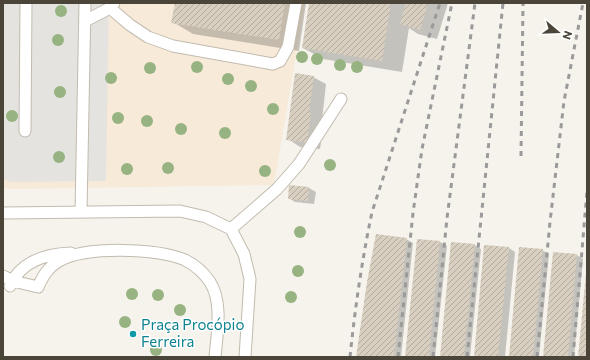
<svg xmlns="http://www.w3.org/2000/svg" width="590" height="360" font-family="Commissioner,sans-serif">
	<defs>
		<pattern id="building-hatch" width="6" height="6" patternUnits="userSpaceOnUse"><rect width="6" height="6" fill="#d8cfc1"/><path d="M-1 1l2-2M0 6l6-6M5 7l2-2" fill="none" stroke="#b1aa9e"/></pattern>
	</defs>
	<rect width="100%" height="100%" fill="#f6f3ec"/>
	<path fill="#f7ead8" d="M 3,3 L 305,3 L 274,185 L 11,189 L 3,188 Z"/>
	<path fill="#e5e3e0" d="M 3,3 L 109,3 L 106,181 L 11,182 L 3,179 Z"/>
	<path fill="#0003" d="M 176,3 L 306,3 L 299,51 L 193,34 L 173,22 Z
		M 310,3 L 448,3 L 437,39 L 418,34 L 409,28 L 402,72 L 323,59 L 303,48 Z
		M 313,77 L 326,84 L 322,120 L 324,122 L 320,149 L 300,147 L 288,139 Z
		M 290,186 L 309,188 L 316,192 L 314,204 L 295,202 L 289,198 Z
		M 406,239 L 413,243 L 401,357 L 357,357 Z
		M 418,240 L 440,242 L 447,246 L 435,357 L 406,357 Z
		M 474,245 L 481,249 L 470,357 L 440,357 Z
		M 509,248 L 515,252 L 505,357 L 475,357 Z
		M 542,250 L 549,254 L 539,357 L 510,357 Z
		M 577,255 L 583,259 L 574,357 L 544,357 Z"/>
	<path fill="url(#building-hatch)" d="M 175,3 L 285,3 L 279,40 L 171,23 Z
		M 309,3 L 391,3 L 382,61 L 302,48 Z
		M 406,3 L 428,3 L 420,30 L 400,24 Z
		M 295,73 L 314,76 L 309,113 L 311,113 L 307,143 L 286,140 Z
		M 289,185 L 309,187 L 308,201 L 288,199 Z
		M 376,234 L 407,238 L 394,357 L 356,357 L 367,282 Z
		M 417,239 L 440,241 L 429,357 L 405,357 Z
		M 451,242 L 475,244 L 464,357 L 440,357 Z
		M 484,245 L 509,247 L 498,357 L 474,357 Z
		M 519,247 L 543,249 L 533,357 L 509,357 Z
		M 553,252 L 577,254 L 568,357 L 543,357 Z
		M 586,273 L 587,273 L 587,357 L 578,357 Z"/>
	<g fill="none" stroke-linecap="round" stroke-linejoin="round">
		<g stroke="#c2bbae" stroke-width="13">
			<path id="lane" d="M 110,8 L 130,25 L 148,37 L 173,46 L 273,64 L 280,61 L 288,47 L 296,3
				M 85,21 L 110,8 L 114,3
				M 25,131 L 26,3
				M 81,212 L 85,3
				M 3,213 L 180,211 L 206,217 L 231,229
				M 231,229 L 277,189 L 299,164 L 341,99
				M 231,229 L 244,254 L 250,279 L 245,357
				M 3,276 L 13,281 L 38,287 C 43,276 48,267 59,261 C 86,246 156,248 185,260 C 195,265 204,273 210,282 C 223,302 217,334 215,357
				M 10,286 C 21,261 45,254 71,253"/>
		</g>
		<use href="#lane" stroke="#fff" stroke-width="11"/>
		<path stroke="#9a9a9a" stroke-width="3" stroke-dasharray="5 5" stroke-linecap="butt" d="M 521,156 L 523,3
			M 350,357 C 355,308 362,260 372,212 L 440,3
			M 398,357 L 413,213 L 422,149 L 452,3
			M 433,357 L 447,218 L 475,3
			M 467,357 L 503,3
			M 537,357 L 550,222 L 564,101 L 583,3
			M 573,357 L 587,191"/>
	</g>
	<g fill="#97b381">
		<circle cx="61" cy="11" r="6"/>
		<circle cx="58" cy="40" r="6"/>
		<circle cx="302" cy="57" r="6"/>
		<circle cx="317" cy="59" r="6"/>
		<circle cx="340" cy="65" r="6"/>
		<circle cx="197" cy="67" r="6"/>
		<circle cx="357" cy="67" r="6"/>
		<circle cx="150" cy="68" r="6"/>
		<circle cx="111" cy="78" r="6"/>
		<circle cx="228" cy="79" r="6"/>
		<circle cx="251" cy="86" r="6"/>
		<circle cx="60" cy="92" r="6"/>
		<circle cx="273" cy="109" r="6"/>
		<circle cx="12" cy="116" r="6"/>
		<circle cx="118" cy="118" r="6"/>
		<circle cx="147" cy="121" r="6"/>
		<circle cx="181" cy="129" r="6"/>
		<circle cx="225" cy="133" r="6"/>
		<circle cx="59" cy="157" r="6"/>
		<circle cx="330" cy="165" r="6"/>
		<circle cx="168" cy="168" r="6"/>
		<circle cx="127" cy="169" r="6"/>
		<circle cx="265" cy="171" r="6"/>
		<circle cx="300" cy="232" r="6"/>
		<circle cx="298" cy="271" r="6"/>
		<circle cx="132" cy="294" r="6"/>
		<circle cx="158" cy="295" r="6"/>
		<circle cx="291" cy="297" r="6"/>
		<circle cx="180" cy="310" r="6"/>
		<circle cx="125" cy="322" r="6"/>
		<circle cx="156" cy="350" r="6"/>
	</g>
	<circle fill="#0f9aa8" stroke="#fff" stroke-width="1.5" cx="133" cy="334" r="4"/>
	<g text-anchor="middle" stroke-width="3" stroke-linejoin="round" paint-order="stroke">
		<g font-size="15" fill="#0d838f" stroke="#fff" text-anchor="start">
			<text x="141" y="330">Praça Procópio<tspan x="141" dy="17">Ferreira</tspan></text>
		</g>
	</g>
	<rect width="590" height="360" fill="none" stroke="#4b4439" stroke-width="8"/>
	<g transform="translate(558 32) rotate(109)" stroke="#ffffff" stroke-width="3" paint-order="stroke">
	<path d="M0-3L7 15L0 10L-7 15Z" fill="#4b4439"/>
	<text y="-6" font-size="11" font-weight="bold" text-anchor="middle" fill="#4b4439">N</text>
	</g>
</svg>
